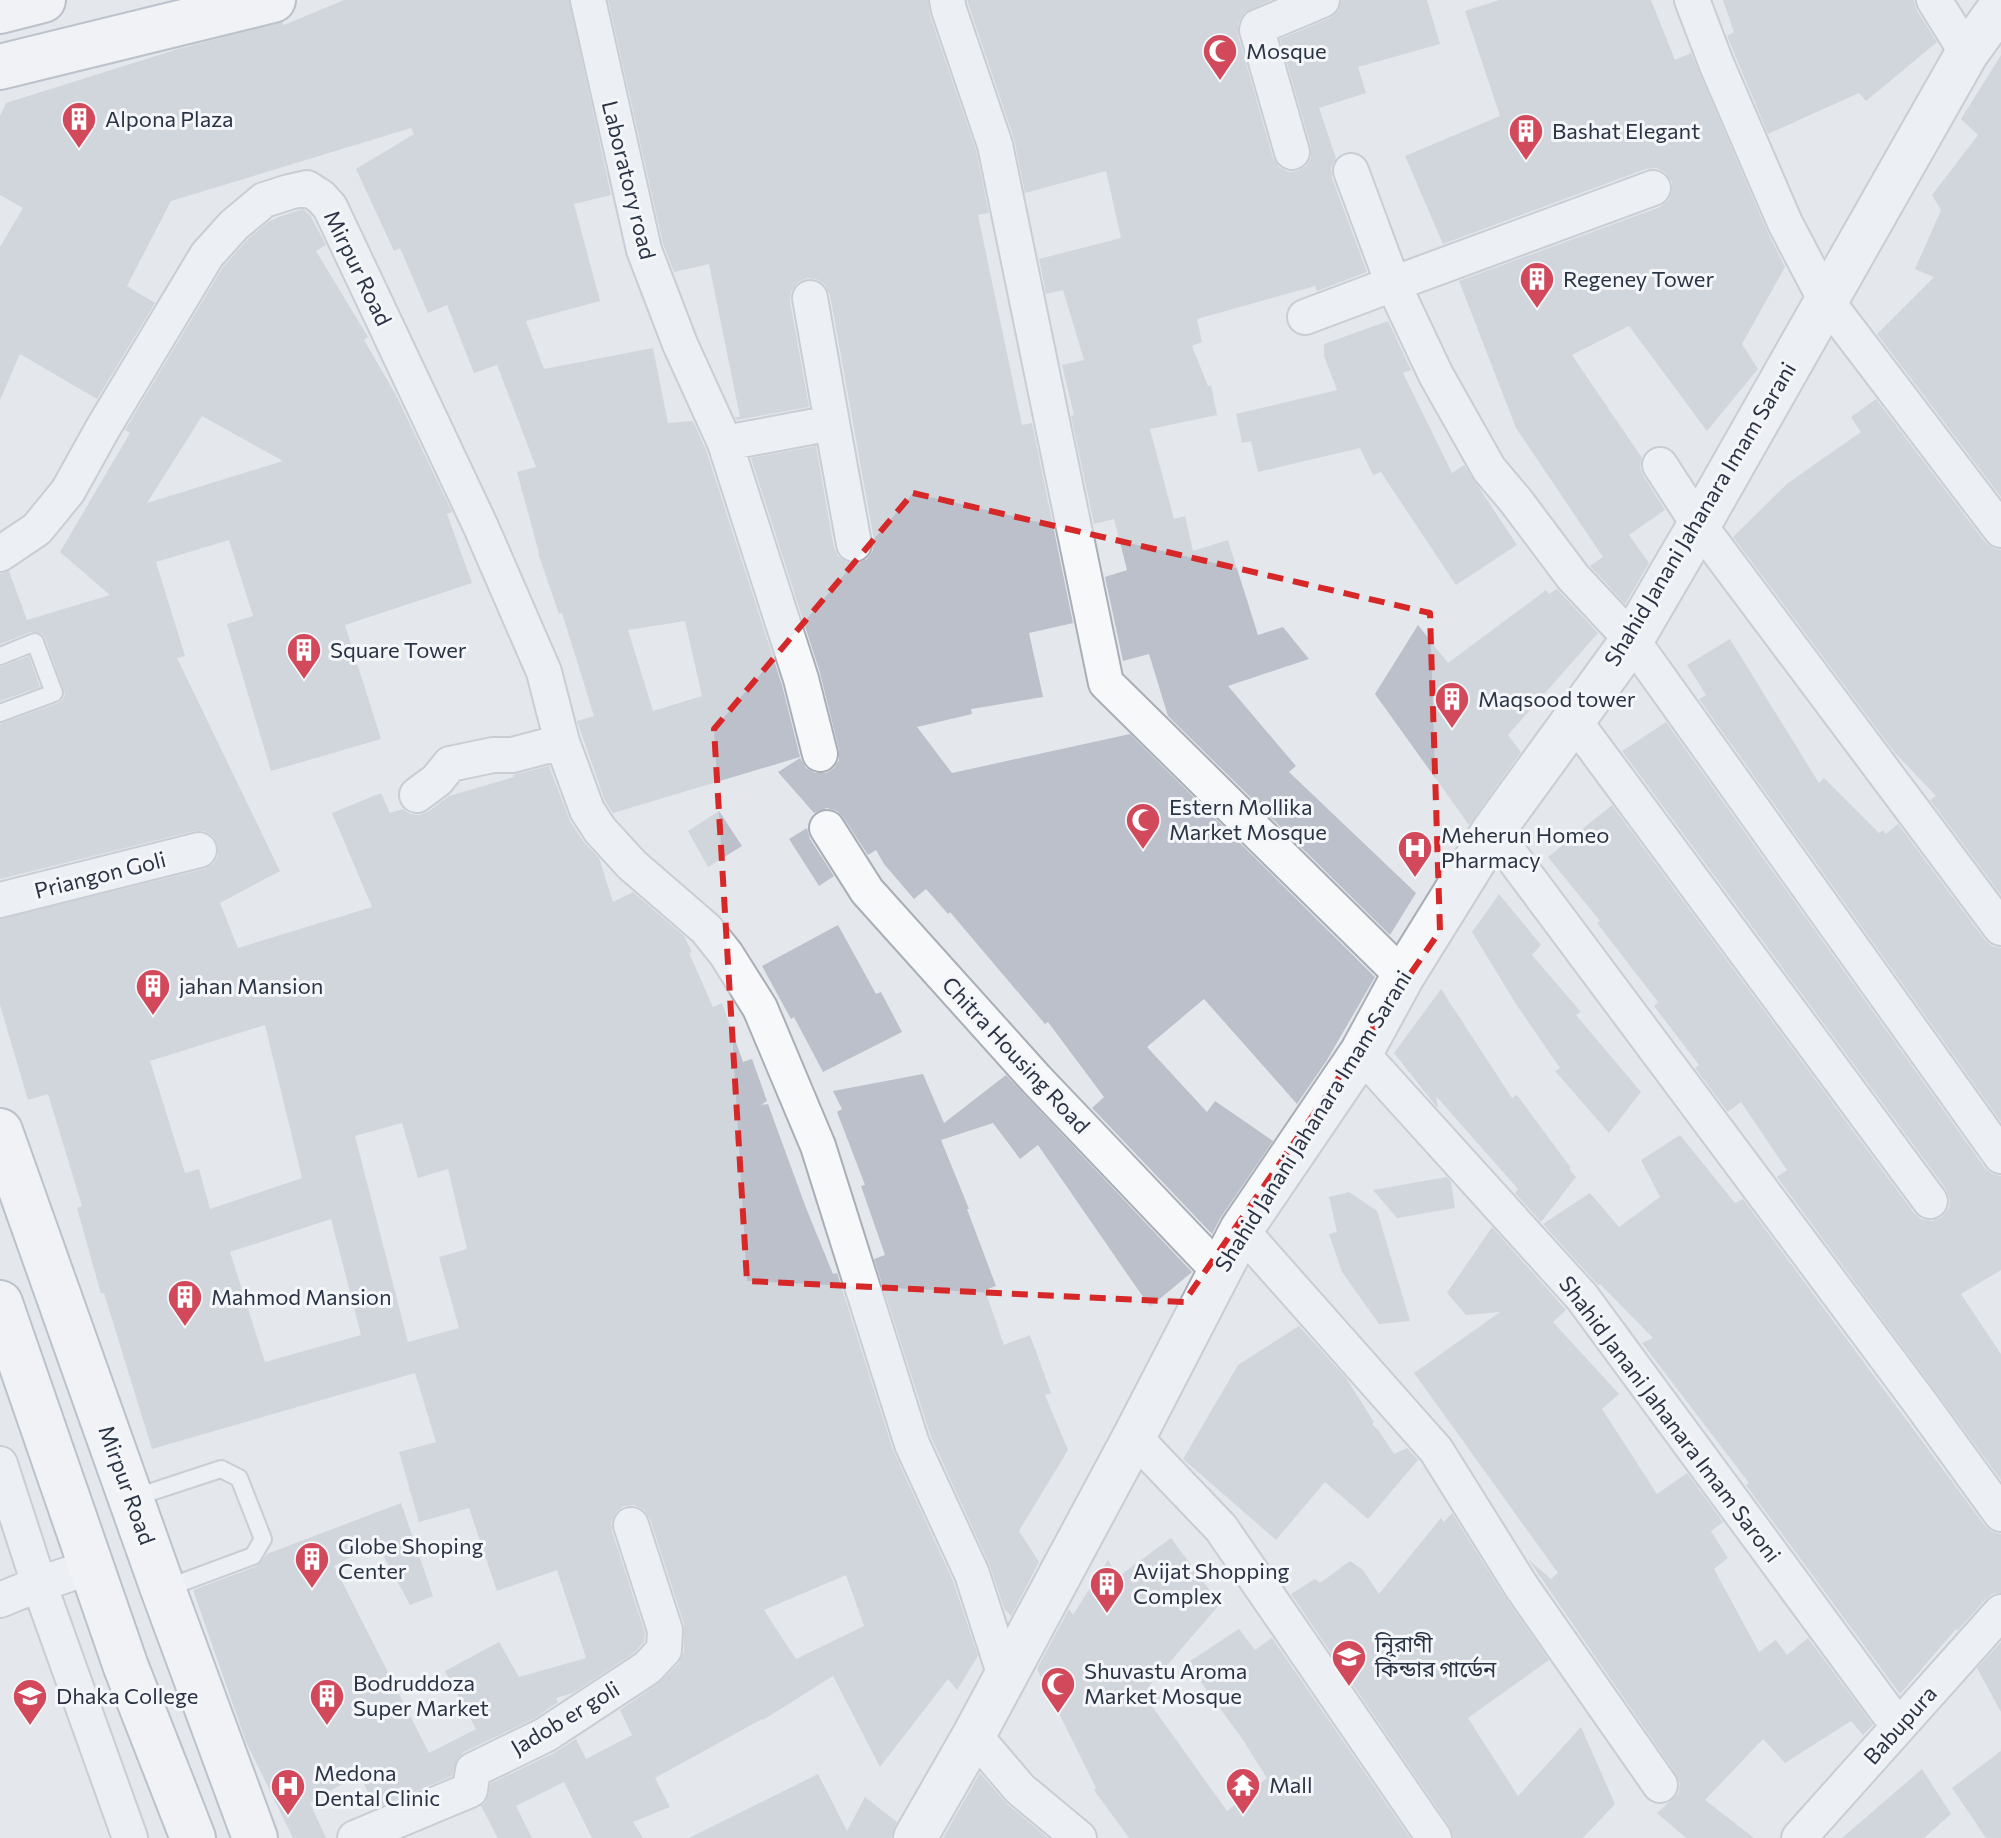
<svg xmlns="http://www.w3.org/2000/svg" width="2001" height="1838" font-family="Commissioner,'Noto Sans Bengali',sans-serif">
	<rect width="100%" height="100%" fill="#e4e7ec"/>
	<path fill="#bbc0ca" fill-rule="evenodd" d="M 344,0 L 569,0 L 611,195 L 574,204 L 600,301 L 526,321 L 544,369 L 653,348 L 668,423 L 693,421 L 706,450 L 782,685 L 800,757 L 613,813 L 605,801 L 577,721 L 594,716 L 562,613 L 559,614 L 538,553 L 539,553 L 517,472 L 536,467 L 497,365 L 474,373 L 447,305 L 428,313 L 400,248 L 394,251 L 356,169 L 414,134 L 411,128 L 171,201 L 127,286 L 155,303 L 97,399 L 20,354 L 0,400 L 0,247 L 23,208 L 0,195 L 0,116 L 6,103 L 178,49 L 282,22 L 284,25 ZM 685,621 L 702,696 L 653,711 L 628,630 Z
		M 608,0 L 928,0 L 930,16 L 976,150 L 989,213 L 978,215 L 1022,425 L 1032,423 L 1073,623 L 1029,633 L 1043,697 L 971,709 L 972,714 L 917,727 L 952,773 L 1130,734 L 1375,977 L 1327,1060 L 1297,1104 L 1204,999 L 1147,1047 L 1207,1112 L 1215,1101 L 1273,1141 L 1221,1217 L 1212,1234 L 1092,1108 L 1104,1097 L 1048,1022 L 1045,1024 L 950,912 L 948,914 L 926,889 L 914,899 L 884,864 L 876,850 L 868,855 L 843,817 L 837,811 L 827,808 L 814,813 L 778,772 L 800,758 L 806,768 L 815,773 L 826,773 L 834,768 L 839,760 L 839,750 L 820,673 L 751,458 L 816,446 L 834,548 L 838,556 L 847,562 L 857,564 L 867,559 L 873,550 L 874,540 L 830,295 L 825,285 L 816,279 L 807,278 L 798,282 L 791,292 L 790,301 L 809,407 L 737,420 L 735,417 L 740,417 L 709,264 L 674,272 L 663,244 Z
		M 967,0 L 1271,0 L 1244,13 L 1238,24 L 1238,35 L 1273,158 L 1279,167 L 1288,172 L 1298,171 L 1306,166 L 1311,158 L 1311,147 L 1280,39 L 1330,18 L 1338,11 L 1342,0 L 1427,0 L 1440,44 L 1358,67 L 1366,93 L 1319,108 L 1336,158 L 1331,168 L 1332,178 L 1367,272 L 1317,291 L 1315,286 L 1197,319 L 1202,342 L 1192,346 L 1208,386 L 1211,385 L 1217,415 L 1150,429 L 1174,519 L 1185,516 L 1193,551 L 1228,540 L 1258,635 L 1283,627 L 1309,659 L 1228,686 L 1296,766 L 1289,772 L 1416,893 L 1390,935 L 1168,716 L 1149,654 L 1123,661 L 1105,577 L 1127,570 L 1114,519 L 1094,524 L 1071,416 L 1074,415 L 1062,365 L 1084,360 L 1063,290 L 1046,294 L 1039,259 L 1121,238 L 1106,171 L 1025,193 L 1014,139 Z
		M 1499,0 L 1651,0 L 1675,60 L 1691,53 L 1767,231 L 1785,267 L 1742,344 L 1758,369 L 1707,431 L 1629,326 L 1572,355 L 1642,458 L 1640,467 L 1643,475 L 1665,510 L 1629,535 L 1649,563 L 1625,604 L 1590,566 L 1603,557 L 1516,428 L 1459,281 L 1660,207 L 1669,200 L 1672,192 L 1672,182 L 1665,172 L 1656,168 L 1646,169 L 1443,244 L 1405,156 L 1500,116 L 1465,11 Z
		M 1723,0 L 1914,0 L 1917,11 L 1937,42 L 1866,101 L 1859,93 L 1768,134 L 1727,36 L 1734,32 Z
		M 2001,55 L 2001,497 L 1877,334 L 1934,277 L 1915,269 L 1941,210 L 1932,195 L 1978,135 L 1961,119 Z
		M 303,209 L 310,215 L 326,245 L 316,251 L 368,337 L 364,340 L 396,395 L 452,512 L 447,514 L 472,583 L 345,625 L 381,739 L 271,771 L 227,624 L 253,616 L 229,540 L 156,562 L 185,656 L 177,658 L 280,871 L 220,903 L 238,948 L 372,907 L 332,813 L 381,793 L 390,813 L 403,809 L 410,814 L 420,815 L 429,811 L 449,796 L 514,777 L 513,775 L 549,766 L 570,821 L 583,841 L 599,858 L 613,902 L 633,892 L 684,936 L 692,952 L 689,953 L 713,1007 L 722,1003 L 743,1062 L 752,1059 L 767,1101 L 761,1105 L 768,1104 L 806,1208 L 833,1274 L 837,1273 L 893,1450 L 953,1581 L 978,1656 L 957,1690 L 948,1679 L 880,1767 L 833,1676 L 763,1720 L 762,1719 L 655,1778 L 670,1807 L 633,1822 L 643,1838 L 592,1838 L 564,1782 L 516,1806 L 532,1838 L 498,1838 L 481,1806 L 486,1802 L 491,1783 L 554,1753 L 576,1739 L 586,1759 L 632,1735 L 620,1710 L 658,1684 L 679,1663 L 684,1651 L 684,1624 L 650,1519 L 644,1510 L 634,1505 L 624,1506 L 617,1511 L 611,1522 L 612,1531 L 645,1633 L 644,1642 L 634,1653 L 573,1693 L 556,1698 L 558,1702 L 535,1718 L 464,1752 L 457,1759 L 452,1776 L 376,1808 L 359,1774 L 310,1803 L 326,1838 L 293,1838 L 246,1742 L 193,1590 L 257,1566 L 267,1554 L 401,1503 L 433,1596 L 410,1605 L 377,1544 L 334,1566 L 429,1753 L 476,1729 L 445,1671 L 499,1642 L 519,1677 L 586,1658 L 557,1570 L 497,1591 L 469,1508 L 419,1522 L 399,1452 L 436,1442 L 415,1373 L 152,1449 L 104,1293 L 101,1294 L 77,1208 L 82,1206 L 48,1094 L 28,1100 L 0,1005 L 0,919 L 204,869 L 213,864 L 218,856 L 218,846 L 213,836 L 204,831 L 194,831 L 0,879 L 0,724 L 58,703 L 63,699 L 65,694 L 45,638 L 41,633 L 31,632 L 0,644 L 0,574 L 9,571 L 27,620 L 110,595 L 60,552 L 130,433 L 125,430 L 223,267 L 248,239 L 268,222 L 278,217 ZM 202,416 L 283,461 L 147,503 ZM 265,1025 L 302,1178 L 210,1209 L 199,1169 L 185,1173 L 150,1061 ZM 402,1123 L 418,1178 L 448,1169 L 467,1249 L 439,1257 L 459,1328 L 408,1342 L 355,1136 ZM 331,1219 L 361,1335 L 265,1362 L 230,1252 ZM 846,1575 L 864,1626 L 796,1659 L 764,1610 Z
		M 1388,321 L 1411,370 L 1403,373 L 1452,473 L 1464,465 L 1517,545 L 1456,585 L 1381,472 L 1373,475 L 1360,448 L 1258,472 L 1251,441 L 1242,443 L 1236,414 L 1337,390 L 1324,356 L 1324,344 Z
		M 1876,399 L 1985,542 L 1993,548 L 2001,550 L 2001,895 L 1930,800 L 1936,796 L 1894,752 L 1733,537 L 1788,483 L 1861,432 L 1851,417 Z
		M 1557,589 L 1598,633 L 1508,735 L 1521,752 L 1469,825 L 1375,694 L 1418,625 L 1448,663 L 1546,590 L 1549,594 Z
		M 1730,639 L 1819,783 L 1824,778 L 1879,833 L 1883,830 L 1886,834 L 1898,824 L 1985,940 L 1992,946 L 2001,948 L 2001,1122 L 1699,699 L 1706,695 L 1687,665 Z
		M 29,656 L 40,687 L 0,701 L 0,667 Z
		M 1666,722 L 1985,1168 L 1992,1174 L 2001,1176 L 2001,1270 L 1961,1294 L 2001,1354 L 2001,1480 L 1777,1177 L 1787,1170 L 1741,1102 L 1728,1112 L 1695,1068 L 1699,1065 L 1654,1006 L 1658,1002 L 1597,923 L 1600,921 L 1548,857 L 1612,805 L 1914,1213 L 1921,1219 L 1932,1221 L 1942,1217 L 1949,1208 L 1950,1200 L 1946,1189 L 1622,751 Z
		M 719,811 L 742,846 L 708,867 L 688,831 Z
		M 807,828 L 810,839 L 834,876 L 819,886 L 789,839 Z
		M 1499,894 L 1541,945 L 1532,955 L 1581,1012 L 1576,1015 L 1641,1092 L 1609,1133 L 1555,1071 L 1560,1068 L 1516,1004 L 1472,932 Z
		M 838,925 L 876,994 L 881,992 L 902,1032 L 823,1072 L 794,1017 L 791,1019 L 762,966 Z
		M 1441,989 L 1512,1098 L 1517,1095 L 1571,1168 L 1569,1169 L 1576,1177 L 1541,1222 L 1515,1193 L 1518,1189 L 1436,1096 L 1438,1108 L 1435,1105 L 1394,1053 Z
		M 923,1074 L 944,1123 L 1006,1075 L 1192,1272 L 1150,1307 L 1038,1145 L 1020,1159 L 993,1123 L 941,1140 L 969,1209 L 967,1209 L 996,1286 L 985,1290 L 1004,1345 L 1030,1335 L 1051,1393 L 1045,1395 L 1068,1450 L 1019,1531 L 1039,1562 L 1011,1616 L 1006,1610 L 1005,1611 L 990,1566 L 931,1437 L 874,1259 L 885,1255 L 861,1186 L 865,1185 L 837,1112 L 842,1109 L 833,1091 Z
		M 1680,1135 L 1735,1203 L 1743,1199 L 1985,1526 L 1992,1532 L 2001,1534 L 2001,1593 L 1994,1593 L 1986,1599 L 1957,1631 L 1956,1629 L 1900,1694 L 1751,1492 L 1746,1485 L 1749,1483 L 1642,1343 L 1653,1338 L 1600,1284 L 1598,1285 L 1543,1224 L 1590,1193 L 1619,1227 L 1660,1197 L 1641,1160 Z
		M 1447,1177 L 1451,1182 L 1455,1208 L 1397,1218 L 1373,1190 Z
		M 1349,1192 L 1377,1211 L 1410,1321 L 1379,1324 L 1342,1272 L 1329,1234 L 1337,1232 L 1329,1197 Z
		M 1492,1227 L 1566,1310 L 1553,1322 L 1619,1394 L 1602,1409 L 1657,1494 L 1687,1473 L 1723,1522 L 1711,1531 L 1728,1558 L 1714,1569 L 1759,1652 L 1776,1640 L 1787,1655 L 1808,1638 L 1873,1725 L 1863,1735 L 1851,1721 L 1785,1763 L 1763,1739 L 1705,1800 L 1754,1838 L 1686,1838 L 1657,1813 L 1678,1794 L 1680,1784 L 1676,1774 L 1528,1559 L 1551,1579 L 1558,1573 L 1414,1373 L 1500,1312 L 1466,1315 L 1447,1293 Z
		M 1299,1326 L 1346,1378 L 1374,1422 L 1372,1424 L 1379,1431 L 1394,1454 L 1407,1448 L 1418,1460 L 1368,1519 L 1325,1482 L 1276,1540 L 1183,1459 L 1238,1365 Z
		M 1452,1513 L 1505,1597 L 1549,1660 L 1468,1718 L 1518,1796 L 1581,1727 L 1615,1804 L 1583,1838 L 1454,1838 L 1450,1827 L 1291,1594 L 1315,1579 L 1320,1583 L 1350,1561 L 1363,1570 L 1379,1594 L 1441,1518 L 1444,1522 Z
		M 1171,1538 L 1220,1604 L 1150,1685 L 1161,1698 L 1152,1706 L 1227,1811 L 1267,1778 L 1243,1740 L 1187,1663 L 1239,1629 L 1255,1650 L 1272,1638 L 1410,1838 L 1129,1838 L 1094,1790 L 1096,1788 L 1037,1669 L 1069,1609 L 1073,1615 L 1108,1560 L 1118,1577 Z
		M 2001,1642 L 2001,1712 L 1977,1668 Z
		M 2001,1751 L 2001,1838 L 1986,1838 L 1952,1788 Z
		M 1922,1769 L 1951,1814 L 1924,1838 L 1842,1838 Z
		M 980,1773 L 1007,1804 L 1048,1838 L 943,1838 Z
		M 818,1774 L 847,1831 L 865,1797 L 897,1822 L 891,1838 L 689,1838 Z"/>
	<g fill="none" stroke-linecap="round" stroke-linejoin="round">
		<g stroke="#a9aeb7" stroke-width="20">
			<path id="service" d="M 0,656 L 35,642 L 54,693 L 0,713
				M 133,1498 L 221,1469 L 239,1478 L 263,1539 L 253,1556 L 164,1589"/>
		</g>
		<g stroke="#a9aeb7" stroke-width="38">
			<path id="minor" d="M 588,0 L 644,250 L 680,344 L 725,443 L 801,679 L 820,754
				M 947,0 L 949,10 L 995,145 L 1106,683 L 1403,976
				M 1692,0 L 1716,63 L 1785,223 L 1825,299 L 2001,530
				M 1934,0 L 1967,53
				M 1292,152 L 1257,30 L 1258,27 L 1322,0
				M 1653,188 L 1393,284 L 1436,375 L 1489,469 L 1516,501 L 1573,577 L 1632,640 L 2001,1156
				M 1305,317 L 1393,284 L 1351,171
				M 832,423 L 854,544
				M 725,443 L 832,423 L 810,298
				M 1660,465 L 1699,525 L 2001,928
				M 0,554 L 37,529 L 68,491 L 103,428 L 207,255 L 234,225 L 264,200 L 289,192 L 307,188 L 321,197 L 330,207 L 481,527 L 544,672 L 562,742 L 512,755 L 493,755 L 450,764 L 437,780 L 417,795
				M 1573,719 L 1930,1201
				M 562,742 L 587,810 L 600,830 L 632,865 L 706,929 L 726,954 L 760,1008 L 818,1146 L 912,1444 L 972,1574 L 1005,1676
				M 827,828 L 867,891 L 1036,1079 L 1219,1271
				M 1493,831 L 1921,1404 L 2001,1514
				M 0,900 L 199,850
				M 1361,1053 L 1582,1297 L 1898,1726
				M 1241,1230 L 1436,1450 L 1521,1586 L 1660,1785
				M 1134,1437 L 1221,1528 L 1434,1838
				M 0,1464 L 39,1584 L 130,1838
				M 0,1600 L 39,1584 L 91,1567
				M 974,1735 L 1020,1789 L 1079,1838
				M 355,1838 L 470,1790 L 473,1770 L 545,1735 L 647,1668 L 664,1650 L 665,1630 L 631,1525
				M 1799,1838 L 2001,1612"/>
		</g>
		<g stroke="#a9aeb7" stroke-width="46">
			<path id="tertiary" d="M 915,1838 L 974,1735 L 1134,1437 L 1241,1230 L 1361,1053 L 1403,976 L 1493,831 L 1632,640 L 1699,525 L 1967,53 L 2001,6"/>
		</g>
		<g stroke="#8b94a3" stroke-width="48">
			<path id="trunk" d="M 0,11 L 43,0
				M 0,67 L 273,0
				M 0,1131 L 163,1589 L 255,1838
				M 0,1303 L 126,1667 L 193,1838"/>
		</g>
		<use href="#service" stroke="#f7f8fa" stroke-width="16"/>
		<use href="#minor" stroke="#f7f8fa" stroke-width="34"/>
		<use href="#tertiary" stroke="#f7f8fa" stroke-width="42"/>
		<use href="#trunk" stroke="#fff" stroke-width="44"/>
	</g>
	<path d="M0 0H2001V1838H0ZM 913,493 L 1430,613 L 1440,931 L 1184,1302 L 747,1281 L 714,729 Z" fill="#e4e7ec" fill-opacity=".55" fill-rule="evenodd"/>
	<path fill="none" stroke="#d62828" stroke-width="6" stroke-dasharray="16 10" stroke-linejoin="round" d="M 913,493 L 1430,613 L 1440,931 L 1184,1302 L 747,1281 L 714,729 Z"/>
	<defs>
		<g id="mosque-pin" transform="scale(1.8)"><path d="M0 17L-7.5 6A9.5 9.5 0 1 1 7.5 6Z" fill="#d1495b" stroke="#f4f6f9"/><path d="M3.5-4.9A6 6 0 1 0 3.5 4.9A5 5 0 1 1 3.5-4.9Z" fill="#fff"/></g>
		<g id="building-pin" transform="scale(1.8)"><path d="M0 17L-7.5 6A9.5 9.5 0 1 1 7.5 6Z" fill="#d1495b" stroke="#f4f6f9"/><path d="M-4-6H4V6H1V3H-1V6H-4ZM-2.5-4.3h1.7v1.8h-1.7ZM.8-4.3h1.7v1.8H.8ZM-2.5-1h1.7V.8h-1.7ZM.8-1h1.7V.8H.8Z" fill="#fff"/></g>
		<g id="hospital-pin" transform="scale(1.8)"><path d="M0 17L-7.5 6A9.5 9.5 0 1 1 7.5 6Z" fill="#d1495b" stroke="#f4f6f9"/><path d="M-5-5h3v3.5h4V-5h3V5h-3V1.5h-4V5h-3Z" fill="#fff"/></g>
		<g id="school-pin" transform="scale(1.8)"><path d="M0 17L-7.5 6A9.5 9.5 0 1 1 7.5 6Z" fill="#d1495b" stroke="#f4f6f9"/><path d="M0-5L7-2L0 1L-7-2ZM-4 1L0 2.5L4 1V4Q0 6-4 4Z" fill="#fff"/></g>
		<g id="university-pin" transform="scale(1.8)"><path d="M0 17L-7.5 6A9.5 9.5 0 1 1 7.5 6Z" fill="#d1495b" stroke="#f4f6f9"/><path d="M0-5L7-2L0 1L-7-2ZM-4 1L0 2.5L4 1V4Q0 6-4 4Z" fill="#fff"/></g>
		<g id="temple-pin" transform="scale(1.8)"><path d="M0 17L-7.5 6A9.5 9.5 0 1 1 7.5 6Z" fill="#d1495b" stroke="#f4f6f9"/><path d="M0-6L5-2H3V0L6.5 2.5H4V6H1.5V3h-3V6H-4V2.5H-6.5L-3 0V-2H-5Z" fill="#fff"/></g>
	</defs>
	<g fill-rule="evenodd">
		<use href="#mosque-pin" x="1220" y="51"/>
		<use href="#building-pin" x="79" y="119"/>
		<use href="#building-pin" x="1526" y="131"/>
		<use href="#building-pin" x="1537" y="279"/>
		<use href="#building-pin" x="304" y="650"/>
		<use href="#building-pin" x="1452" y="699"/>
		<use href="#mosque-pin" x="1143" y="820"/>
		<use href="#hospital-pin" x="1415" y="848"/>
		<use href="#building-pin" x="153" y="986"/>
		<use href="#building-pin" x="185" y="1297"/>
		<use href="#building-pin" x="312" y="1559"/>
		<use href="#building-pin" x="1107" y="1584"/>
		<use href="#school-pin" x="1349" y="1657"/>
		<use href="#mosque-pin" x="1058" y="1684"/>
		<use href="#university-pin" x="30" y="1696"/>
		<use href="#building-pin" x="327" y="1696"/>
		<use href="#temple-pin" x="1243" y="1785"/>
		<use href="#hospital-pin" x="288" y="1786"/>
	</g>
	<g text-anchor="middle" stroke-width="6" stroke-linejoin="round" paint-order="stroke">
		<g font-size="22" fill="#2b3445" stroke="#f4f6f9" text-anchor="start">
			<text x="1246" y="59">Mosque</text>
			<text x="105" y="127">Alpona Plaza</text>
			<text x="1552" y="139">Bashat Elegant</text>
			<text x="1563" y="287">Regeney Tower</text>
			<text x="330" y="658">Square Tower</text>
			<text x="1478" y="707">Maqsood tower</text>
			<text x="1169" y="815">Estern Mollika<tspan x="1169" dy="25">Market Mosque</tspan></text>
			<text x="1441" y="843">Meherun Homeo<tspan x="1441" dy="25">Pharmacy</tspan></text>
			<text x="179" y="994">jahan Mansion</text>
			<text x="211" y="1305">Mahmod Mansion</text>
			<text x="338" y="1554">Globe Shoping<tspan x="338" dy="25">Center</tspan></text>
			<text x="1133" y="1579">Avijat Shopping<tspan x="1133" dy="25">Complex</tspan></text>
			<text x="1375" y="1652">নিূরাণী<tspan x="1375" dy="25">কিন্ডার গার্ডেন</tspan></text>
			<text x="1084" y="1679">Shuvastu Aroma<tspan x="1084" dy="25">Market Mosque</tspan></text>
			<text x="353" y="1691">Bodruddoza<tspan x="353" dy="25">Super Market</tspan></text>
			<text x="56" y="1704">Dhaka College</text>
			<text x="314" y="1781">Medona<tspan x="314" dy="25">Dental Clinic</tspan></text>
			<text x="1269" y="1793">Mall</text>
		</g>
		<g font-size="22" fill="#2b3445" stroke="#f4f6f9">
			<text transform="translate(629 180) rotate(76)" y="8">Laboratory road</text>
			<text transform="translate(358 268) rotate(64)" y="8">Mirpur Road</text>
			<text transform="translate(1700 514) rotate(-59)" y="8">Shahid Janani Jahanara Imam Sarani</text>
			<text transform="translate(100 875) rotate(-14)" y="8">Priangon Goli</text>
			<text transform="translate(1016 1055) rotate(47)" y="8">Chitra Housing Road</text>
			<text transform="translate(1313 1121) rotate(-58)" y="8">Shahid Janani Jahanara Imam Sarani</text>
			<text transform="translate(1670 1419) rotate(53)" y="8">Shahid Janani Jahanara Imam Saroni</text>
			<text transform="translate(127 1485) rotate(70)" y="8">Mirpur Road</text>
			<text transform="translate(565 1718) rotate(-31)" y="8">Jadob er goli</text>
			<text transform="translate(1900 1725) rotate(-48)" y="8">Babupura</text>
		</g>
	</g>
</svg>
